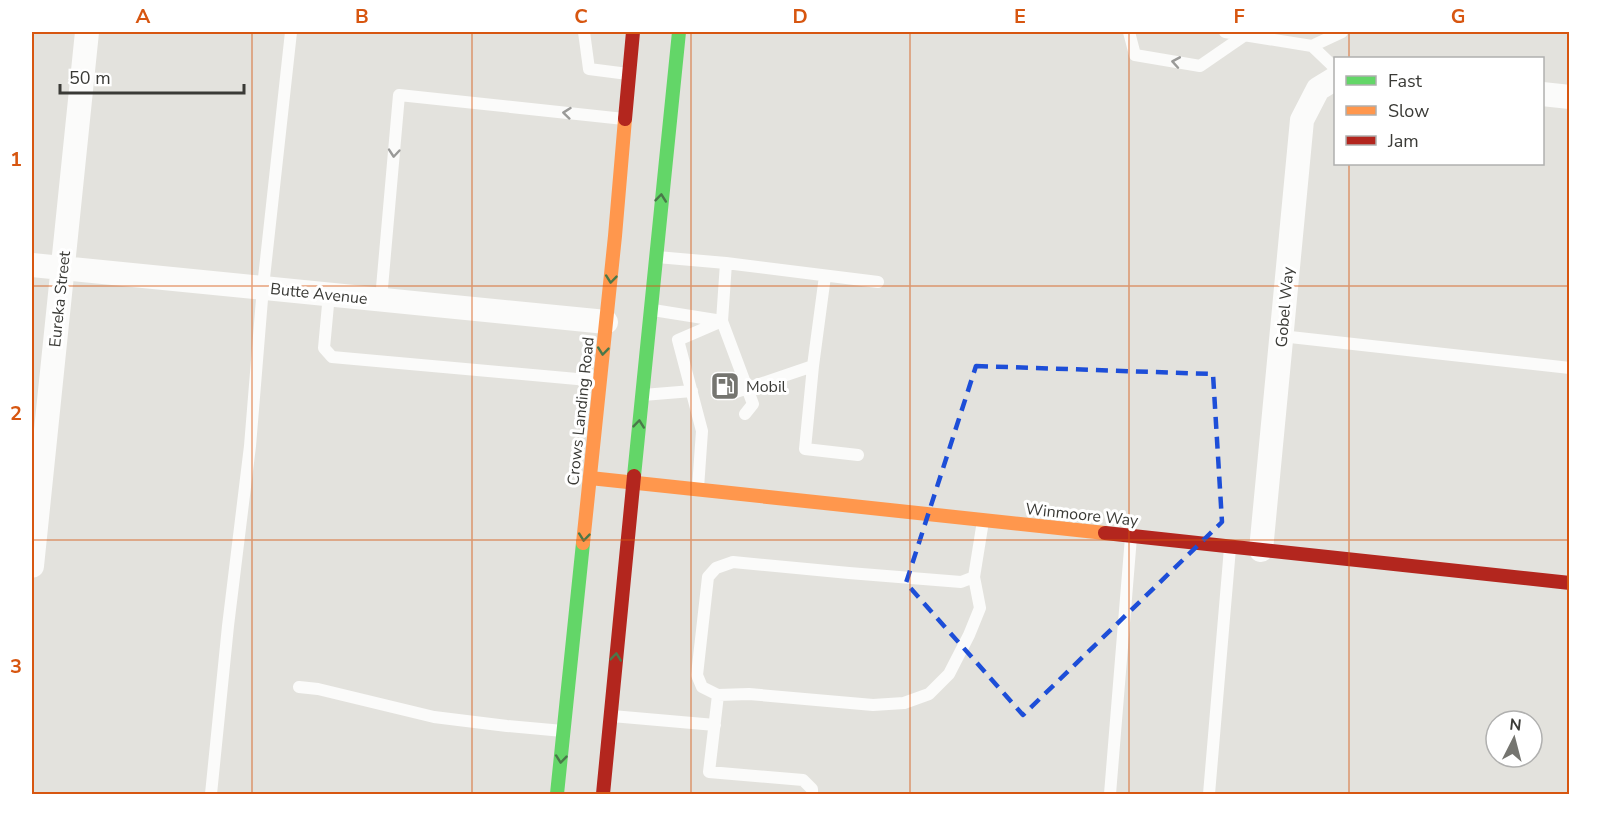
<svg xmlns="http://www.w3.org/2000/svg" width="1601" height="826" font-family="'Nunito Sans',sans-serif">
	<rect width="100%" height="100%" fill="#e3e2dd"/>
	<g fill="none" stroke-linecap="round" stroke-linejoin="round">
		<path stroke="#fbfbfa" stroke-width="12" d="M 584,32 L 589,69 L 628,74
			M 1129,32 L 1135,55 L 1200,66 L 1245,35
			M 1225,32 L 1312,46 L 1336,69
			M 1312,46 L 1342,32
			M 657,257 L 726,263 L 878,282
			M 825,276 L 813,366 L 805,449 L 858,455
			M 329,294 L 324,348 L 332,357 L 599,381
			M 381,299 L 399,95 L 624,119
			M 653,310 L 722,321 L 726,263
			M 1281,336 L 1570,368
			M 736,392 L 813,366
			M 643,395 L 692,391
			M 698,488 L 702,431 L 678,340 L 722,321 L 753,404 L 745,414
			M 299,687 L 318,689 L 434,717 L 507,726 L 563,731
			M 718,695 L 749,694 L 873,705 L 904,703 L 929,694 L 949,674 L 969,635 L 980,608 L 974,577
			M 612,716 L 715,725
			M 211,794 L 228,626 L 250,446 L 263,287 L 291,32
			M 812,794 L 812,789 L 803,780 L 709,772 L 718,695 L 702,687 L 697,675 L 708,577 L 716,568 L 733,562 L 849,573 L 961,582 L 974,577 L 983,521
			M 1110,794 L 1131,537
			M 1209,794 L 1230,548"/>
		<path stroke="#fbfbfa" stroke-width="24" d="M 1542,94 L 1570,97
			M 32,265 L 606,322
			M 1261,550 L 1302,120 L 1318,89 L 1336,78
			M 32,566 L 87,32"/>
		<path stroke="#63d668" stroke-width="14" d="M 634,476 L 679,32
			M 557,794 L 583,543"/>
		<path stroke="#ff974d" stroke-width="14" d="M 590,478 L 1105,533
			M 583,543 L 615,236 L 625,119"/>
		<path stroke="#b3261e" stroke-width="14" d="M 625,119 L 633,32
			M 1105,533 L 1570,583
			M 603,794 L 634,476"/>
	</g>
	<defs><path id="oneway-chevron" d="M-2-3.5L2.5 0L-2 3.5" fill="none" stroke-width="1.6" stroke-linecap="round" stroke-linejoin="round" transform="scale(1.5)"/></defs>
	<g stroke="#9a9a98">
		<use href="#oneway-chevron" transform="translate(1176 62) rotate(-170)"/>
		<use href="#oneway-chevron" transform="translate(567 113) rotate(-174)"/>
		<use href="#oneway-chevron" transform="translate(394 153) rotate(95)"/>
	</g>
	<g stroke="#4a784a">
		<use href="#oneway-chevron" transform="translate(661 198) rotate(-84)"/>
		<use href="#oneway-chevron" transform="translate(611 279) rotate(96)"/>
		<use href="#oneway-chevron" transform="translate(603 351) rotate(96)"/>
		<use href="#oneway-chevron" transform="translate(639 424) rotate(-84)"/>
		<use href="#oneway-chevron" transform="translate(584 537) rotate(96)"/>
		<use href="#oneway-chevron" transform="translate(616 657) rotate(-84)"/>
		<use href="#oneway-chevron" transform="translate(561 759) rotate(96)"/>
	</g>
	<path fill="none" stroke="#1d4ed8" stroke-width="4.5" stroke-dasharray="12 8" stroke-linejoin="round" d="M 976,366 L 1213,374 L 1222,522 L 1023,715 L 906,583 Z"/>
	<path fill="none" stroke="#d75610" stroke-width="1.5" stroke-opacity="0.55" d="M 252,32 L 252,794M 472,32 L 472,794M 691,32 L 691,794M 910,32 L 910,794M 1129,32 L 1129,794M 1349,32 L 1349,58M 1349,164 L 1349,794M 32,286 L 1570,286M 32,540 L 1570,540"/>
	<defs>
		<g id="fuel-square" transform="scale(1.5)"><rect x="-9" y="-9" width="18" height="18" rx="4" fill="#757570" stroke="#fff"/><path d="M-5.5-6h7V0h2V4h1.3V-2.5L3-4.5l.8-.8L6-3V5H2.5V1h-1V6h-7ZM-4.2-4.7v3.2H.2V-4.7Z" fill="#fff"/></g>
	</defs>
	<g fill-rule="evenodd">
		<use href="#fuel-square" x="725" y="386"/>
	</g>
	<g text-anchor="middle" stroke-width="6" stroke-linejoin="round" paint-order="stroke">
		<g font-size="16" fill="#3a3a36" stroke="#fff">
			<text transform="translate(319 293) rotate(6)" y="6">Butte Avenue</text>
			<text transform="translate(59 299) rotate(-84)" y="6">Eureka Street</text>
			<text transform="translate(1284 307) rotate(-85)" y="6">Gobel Way</text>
			<text transform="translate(580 411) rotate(-84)" y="6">Crows Landing Road</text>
			<text transform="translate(1082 514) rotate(6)" y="6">Winmoore Way</text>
		</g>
		<g font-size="16" fill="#3a3a36" stroke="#fff" text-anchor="start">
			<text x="746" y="392">Mobil</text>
		</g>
	</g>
	<rect width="1601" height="826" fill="none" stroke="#ffffff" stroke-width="66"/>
	<rect x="1334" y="57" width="210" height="108" fill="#ffffff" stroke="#b0b0af" stroke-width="1.5"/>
	<rect x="1346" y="76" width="30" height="9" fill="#63d668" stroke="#b0b0af" stroke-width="1.5"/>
	<text x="1388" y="87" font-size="18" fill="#3a3a36">Fast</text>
	<rect x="1346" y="106" width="30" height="9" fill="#ff974d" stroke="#b0b0af" stroke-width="1.5"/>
	<text x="1388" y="117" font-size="18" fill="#3a3a36">Slow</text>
	<rect x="1346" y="136" width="30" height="9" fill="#b3261e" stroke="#b0b0af" stroke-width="1.5"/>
	<text x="1388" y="147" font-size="18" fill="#3a3a36">Jam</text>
	<g transform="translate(1514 739) rotate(6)"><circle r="28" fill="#ffffff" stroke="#b0b0af" stroke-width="1.5"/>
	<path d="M0-4.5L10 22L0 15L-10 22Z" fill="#757570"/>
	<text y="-9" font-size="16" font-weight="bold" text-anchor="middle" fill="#3a3a36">N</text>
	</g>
	<path d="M60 84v9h184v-9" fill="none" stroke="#3a3a36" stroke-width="3"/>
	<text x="69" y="84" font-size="18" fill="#3a3a36" stroke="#ffffff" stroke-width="4.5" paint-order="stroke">50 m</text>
	<rect x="33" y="33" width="1535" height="760" fill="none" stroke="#d75610" stroke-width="2"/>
	<g font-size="20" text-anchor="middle" font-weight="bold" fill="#d75610">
		<text x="143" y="23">A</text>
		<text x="362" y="23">B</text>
		<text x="581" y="23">C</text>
		<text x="800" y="23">D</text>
		<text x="1020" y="23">E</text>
		<text x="1239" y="23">F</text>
		<text x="1458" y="23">G</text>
		<text x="16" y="166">1</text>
		<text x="16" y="420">2</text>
		<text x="16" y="673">3</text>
	</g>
</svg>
